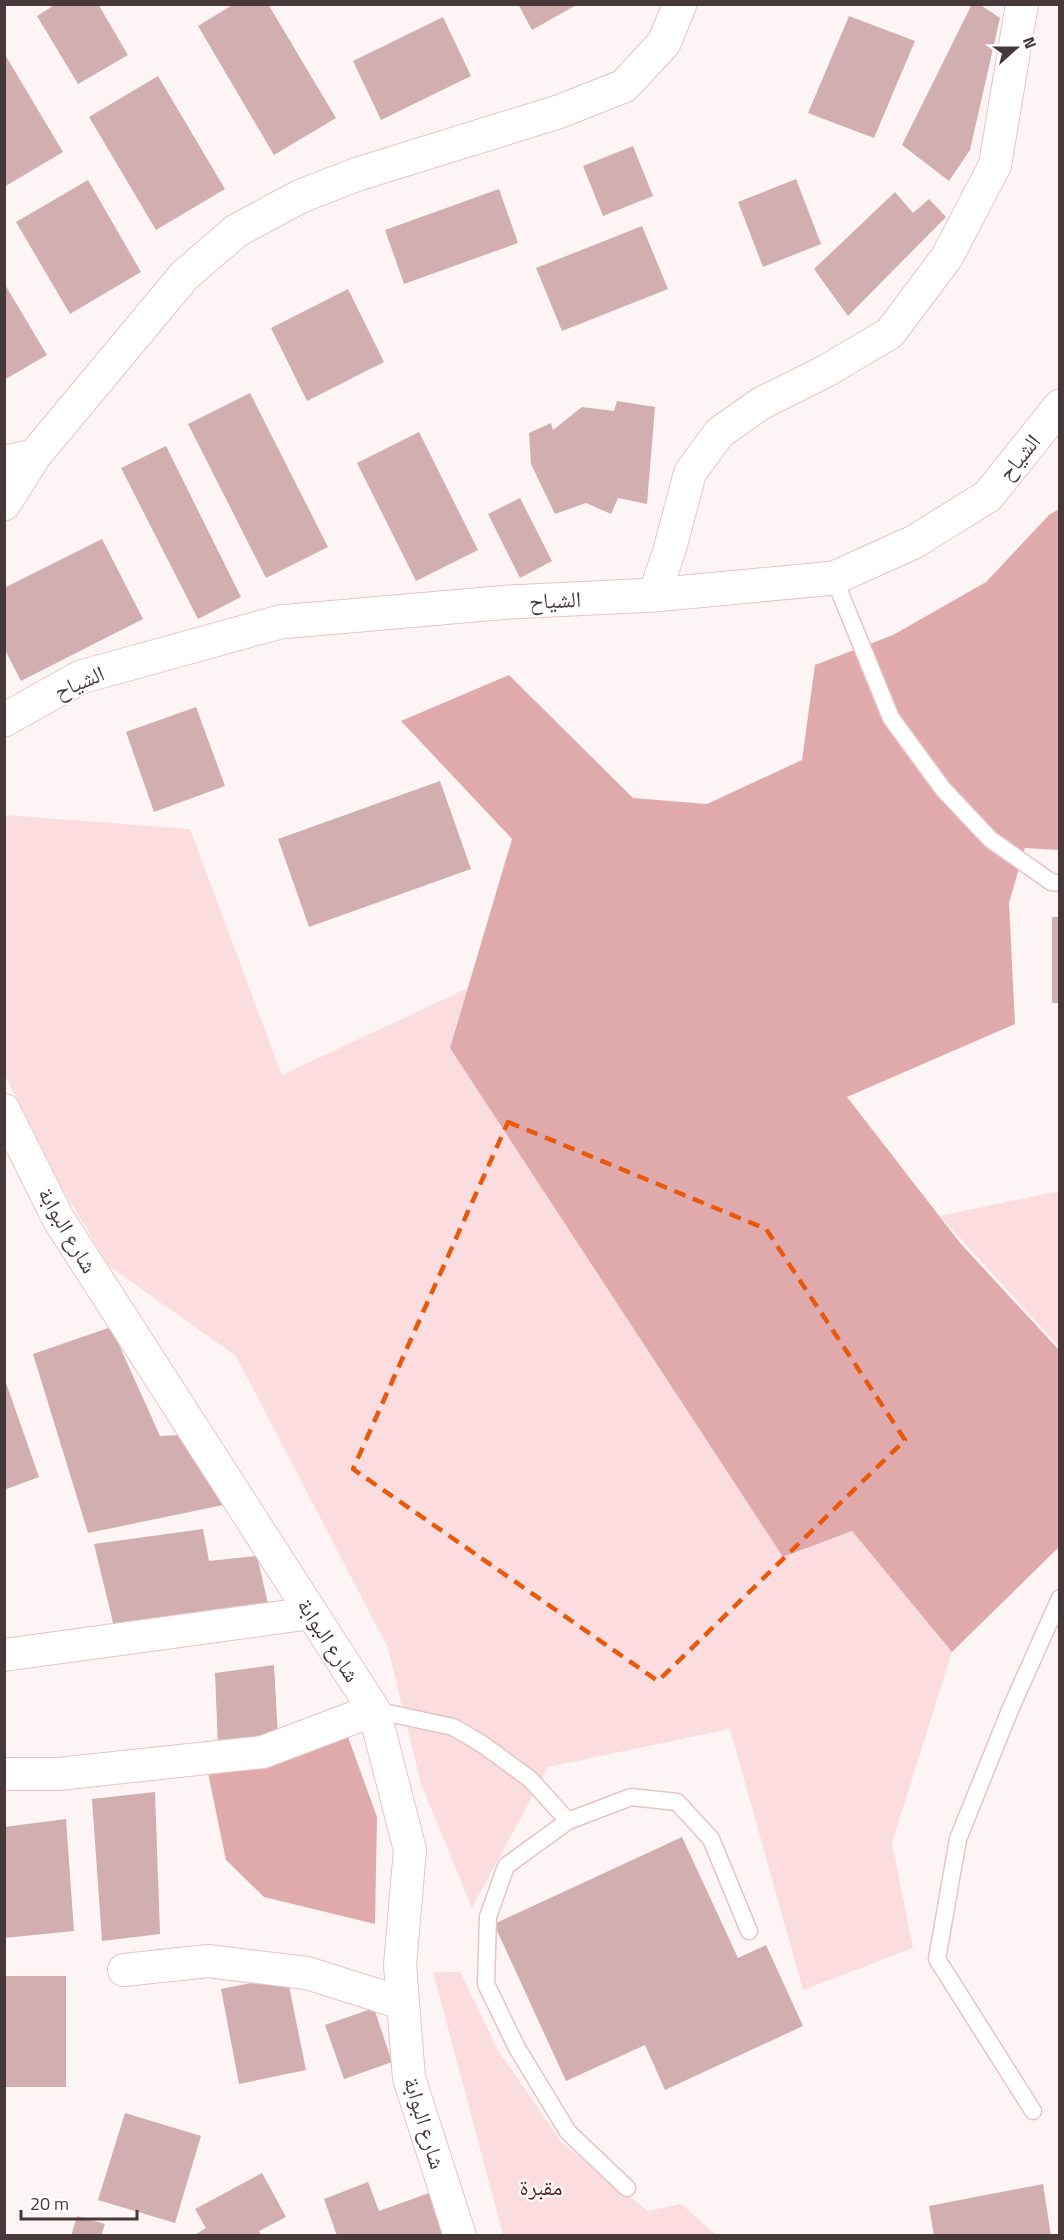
<svg xmlns="http://www.w3.org/2000/svg" width="1064" height="2240" font-family="'Titillium Web','Noto Naskh Arabic',sans-serif">
	<rect width="100%" height="100%" fill="#fdf5f5"/>
	<path fill="#fcdddf" d="M 4,815 L 190,829 L 282,1075 L 468,988 L 450,1048 L 784,1557 L 852,1531 L 952,1652 L 892,1843 L 913,1948 L 803,1990 L 730,1729 L 548,1767 L 472,1908 L 421,1784 L 388,1648 L 236,1356 L 109,1266 L 35,1143 L 5,1074 Z
		M 1059,1191 L 1060,1191 L 1059,1347 L 940,1216 Z
		M 433,1972 L 460,1972 L 498,2050 L 562,2143 L 648,2211 L 681,2204 L 716,2235 L 503,2235 Z"/>
	<path fill="#e0aaad" d="M 1059,509 L 1059,850 L 1025,848 L 1009,903 L 1015,1024 L 847,1097 L 961,1244 L 1059,1350 L 1059,1547 L 952,1652 L 852,1531 L 783,1557 L 450,1048 L 512,839 L 401,721 L 509,675 L 633,798 L 707,804 L 802,760 L 815,665 L 893,635 L 986,582 L 1049,515 Z
		M 344,1726 L 377,1817 L 375,1924 L 264,1897 L 226,1860 L 208,1773 Z"/>
	<path fill="#d2aeb0" d="M 56,4 L 98,4 L 128,55 L 78,84 L 37,16 Z
		M 234,4 L 268,4 L 336,118 L 274,155 L 198,26 Z
		M 518,4 L 578,4 L 532,30 Z
		M 972,4 L 979,4 L 1000,18 L 970,150 L 949,181 L 902,145 Z
		M 849,16 L 915,41 L 874,138 L 808,113 Z
		M 443,17 L 471,76 L 381,120 L 353,61 Z
		M 4,53 L 63,152 L 4,187 Z
		M 158,76 L 225,189 L 156,230 L 89,117 Z
		M 633,146 L 653,196 L 603,216 L 583,166 Z
		M 796,179 L 821,244 L 763,267 L 738,202 Z
		M 88,180 L 141,272 L 70,314 L 16,222 Z
		M 499,189 L 518,243 L 404,284 L 385,230 Z
		M 895,192 L 913,213 L 929,199 L 946,217 L 848,316 L 814,269 Z
		M 642,226 L 668,289 L 562,331 L 536,268 Z
		M 4,283 L 47,355 L 4,380 Z
		M 348,289 L 384,362 L 307,401 L 271,328 Z
		M 250,393 L 328,547 L 266,578 L 188,424 Z
		M 617,401 L 655,407 L 647,504 L 618,498 L 611,514 L 586,503 L 555,514 L 531,464 L 529,433 L 551,423 L 553,430 L 582,407 L 614,411 Z
		M 419,432 L 478,550 L 416,581 L 357,463 Z
		M 166,446 L 241,597 L 198,619 L 121,468 Z
		M 520,498 L 552,561 L 520,578 L 488,514 Z
		M 102,539 L 143,619 L 21,681 L 4,648 L 4,588 Z
		M 196,707 L 225,786 L 154,812 L 126,732 Z
		M 440,781 L 471,869 L 309,927 L 278,839 Z
		M 1052,917 L 1060,917 L 1060,1003 L 1052,1003 Z
		M 111,1327 L 160,1436 L 204,1434 L 233,1503 L 88,1533 L 33,1354 Z
		M 4,1377 L 39,1477 L 4,1490 Z
		M 203,1529 L 209,1561 L 257,1556 L 269,1608 L 115,1631 L 94,1544 Z
		M 274,1665 L 278,1737 L 218,1748 L 215,1673 Z
		M 155,1792 L 160,1934 L 102,1941 L 92,1799 Z
		M 66,1819 L 74,1931 L 4,1938 L 4,1827 Z
		M 682,1837 L 738,1958 L 766,1945 L 803,2026 L 665,2090 L 645,2045 L 566,2081 L 494,1924 Z
		M 4,1976 L 66,1976 L 66,2087 L 4,2087 Z
		M 287,1976 L 306,2070 L 239,2084 L 221,1989 Z
		M 374,2008 L 392,2062 L 344,2079 L 325,2025 Z
		M 125,2113 L 201,2136 L 175,2223 L 98,2200 Z
		M 262,2173 L 286,2217 L 259,2231 L 262,2236 L 193,2236 L 206,2228 L 195,2209 Z
		M 368,2182 L 379,2211 L 429,2193 L 444,2236 L 337,2236 L 324,2199 Z
		M 1043,2184 L 1051,2236 L 934,2236 L 929,2206 Z
		M 77,2216 L 105,2224 L 101,2236 L 71,2236 Z"/>
	<g fill="none" stroke-linecap="round" stroke-linejoin="round">
		<g stroke="#e8c3c4" stroke-width="19">
			<path id="service" d="M 834,578 L 891,718 L 943,789 L 990,839 L 1051,882 L 1060,883
				M 374,1710 L 453,1727 L 482,1744 L 530,1779 L 568,1821
				M 1033,2111 L 937,1959 L 958,1839 L 1010,1710 L 1060,1598
				M 627,2188 L 568,2132 L 517,2048 L 486,1984 L 488,1917 L 506,1866 L 568,1821 L 631,1797 L 677,1802 L 711,1839 L 749,1931"/>
		</g>
		<g stroke="#e8c3c4" stroke-width="34">
			<path id="minor" d="M 4,462 L 35,455
				M 654,595 L 669,552 L 690,473 L 719,433 L 760,404 L 826,371 L 890,333 L 947,257 L 995,165 L 1022,4
				M 4,1110 L 59,1220 L 374,1710 L 410,1850 L 400,1965 L 409,2078 L 460,2236
				M 4,1655 L 311,1613
				M 4,1774 L 58,1774 L 263,1752 L 374,1710
				M 124,1970 L 208,1961 L 307,1973 L 402,2003"/>
		</g>
		<g stroke="#e8c3c4" stroke-width="35">
			<path id="tertiary" d="M 4,504 L 35,455 L 184,276 L 236,231 L 301,196 L 358,174 L 558,112 L 624,86 L 664,43 L 680,4
				M 4,720 L 81,677 L 280,622 L 510,602 L 654,595 L 834,578 L 914,542 L 988,496 L 1060,406"/>
		</g>
		<use href="#service" stroke="#fff" stroke-width="16"/>
		<use href="#minor" stroke="#fff" stroke-width="32"/>
		<use href="#tertiary" stroke="#fff" stroke-width="33"/>
	</g>
	<path fill="none" stroke="#e8590c" stroke-width="4.5" stroke-dasharray="12 8" stroke-linejoin="round" d="M 508,1122 L 766,1229 L 905,1440 L 658,1681 L 353,1469 Z"/>
	<g text-anchor="middle" stroke-width="4.5" stroke-linejoin="round" paint-order="stroke">
		<g font-size="22" fill="#473839" stroke="#fff">
			<text transform="translate(1019 457) rotate(-51)" y="8">الشياح</text>
			<text transform="translate(555 600) rotate(-3)" y="8">الشياح</text>
			<text transform="translate(79 682) rotate(-23)" y="8">الشياح</text>
			<text transform="translate(68 1230) rotate(60)" y="8">شارع البوابة</text>
			<text transform="translate(329 1640) rotate(57)" y="8">شارع البوابة</text>
			<text transform="translate(425 2123) rotate(73)" y="8">شارع البوابة</text>
		</g>
		<g font-size="22" fill="#5b1b25" stroke="#fff">
			<text x="541" y="2195">مقبرة</text>
		</g>
	</g>
	<rect width="1064" height="2240" fill="none" stroke="#473839" stroke-width="12"/>
	<g transform="translate(1016 48) rotate(69)" stroke="#ffffff" stroke-width="4.5" paint-order="stroke">
	<path d="M0-4.5L10 22L0 15L-10 22Z" fill="#473839"/>
	<text y="-9" font-size="16" font-weight="bold" text-anchor="middle" fill="#473839">N</text>
	</g>
	<path d="M21 2210v9h116v-9" fill="none" stroke="#473839" stroke-width="3"/>
	<text x="30" y="2210" font-size="18" fill="#473839" stroke="#ffffff" stroke-width="4.5" paint-order="stroke">20 m</text>
</svg>
